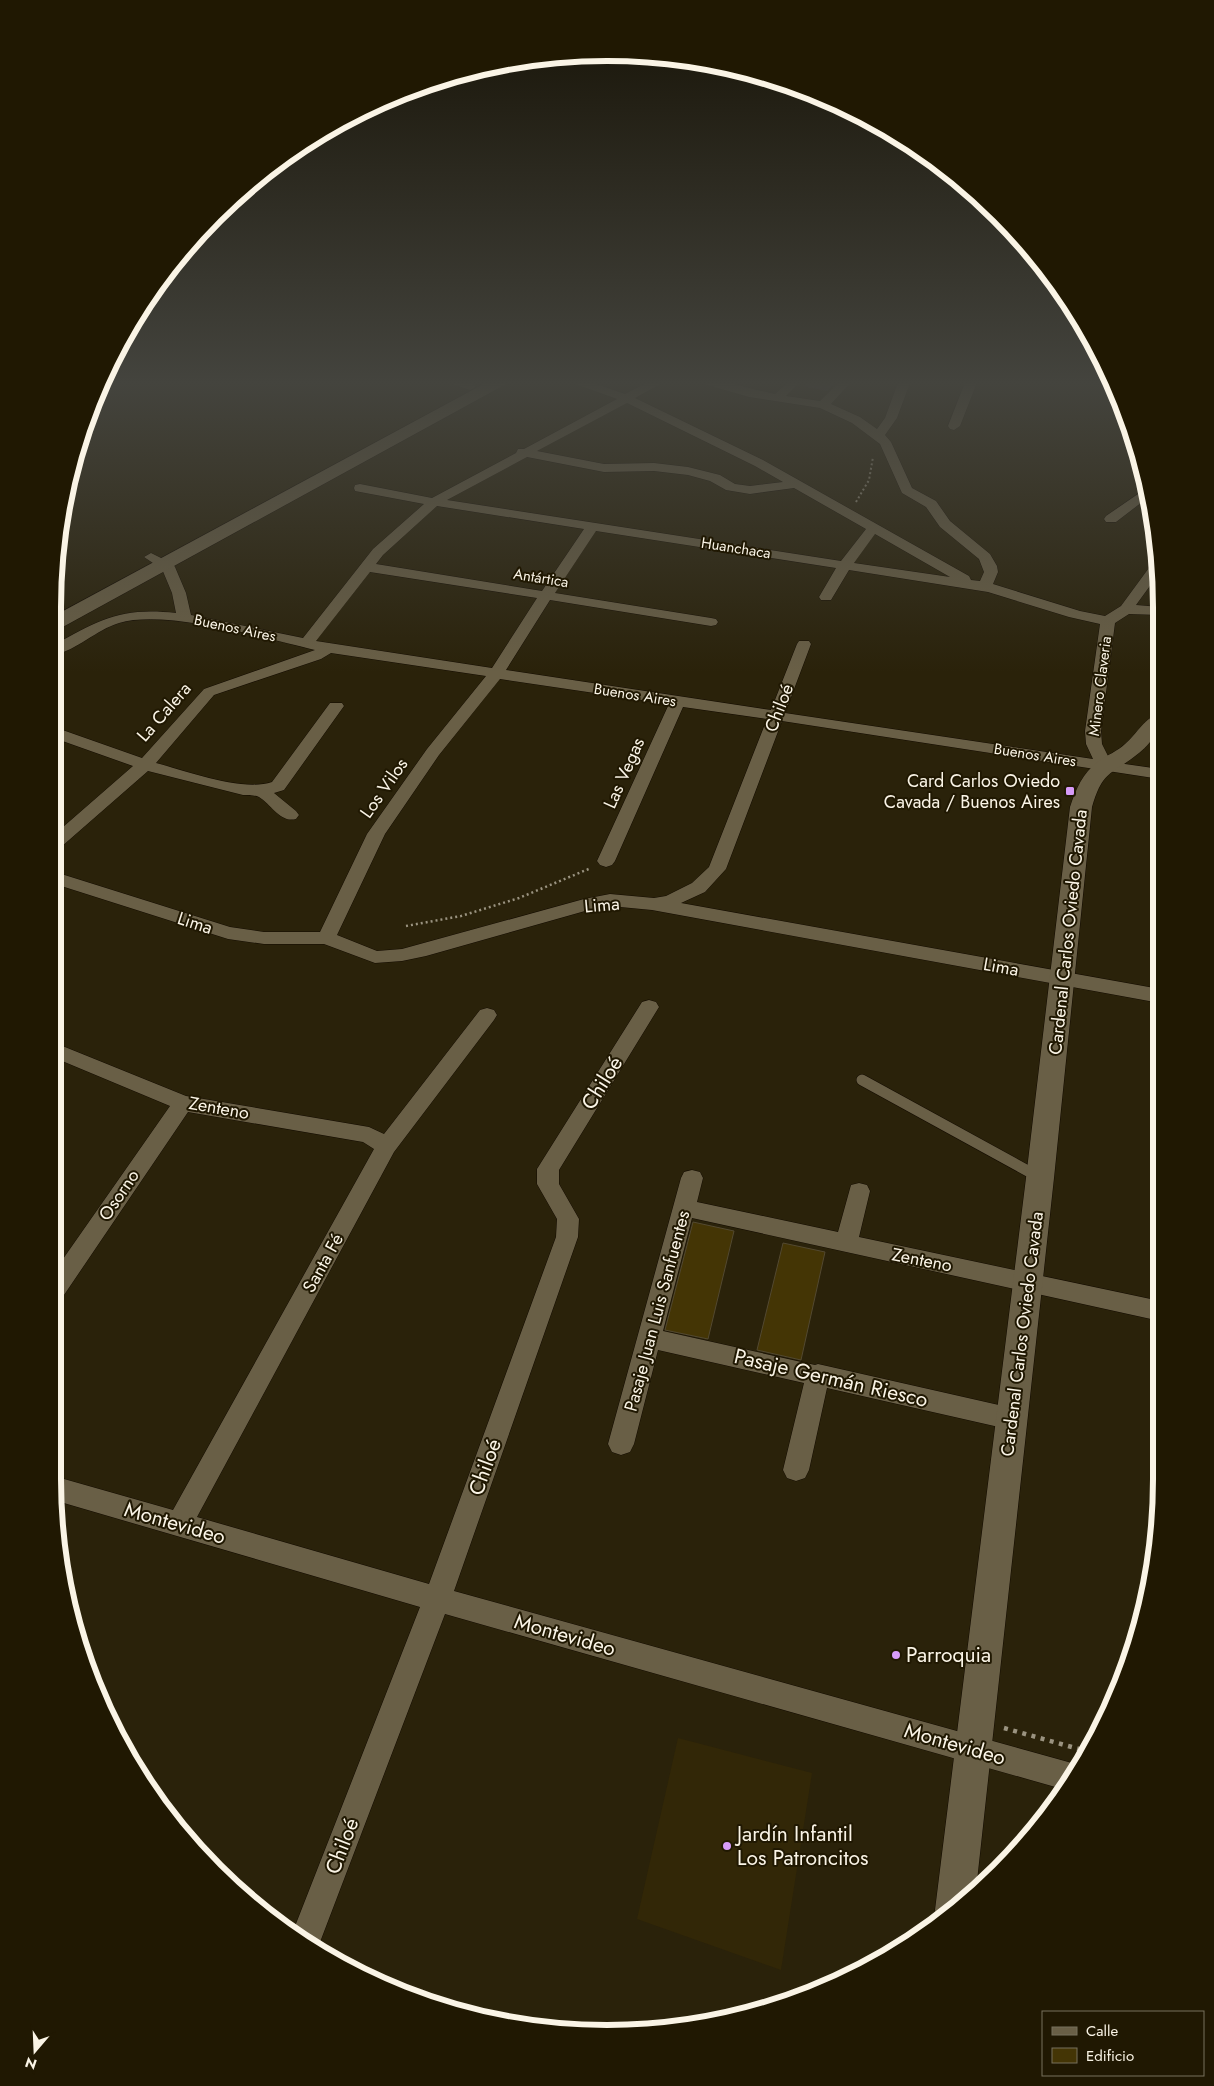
<svg xmlns="http://www.w3.org/2000/svg" width="1214" height="2086" font-family="Jost,sans-serif">
	<rect width="100%" height="100%" fill="#2a220a"/>
	<path fill="#322707" d="M 678,1738 L 812,1773 L 781,1970 L 637,1919 Z"/>
	<path fill="#473253" d="M 810,380 L 839,380 L 827,391 L 803,386 Z"/>
	<path fill="#443505" stroke="#534931" d="M 693,1222 L 734,1231 L 708,1339 L 665,1330 Z
		M 783,1243 L 825,1252 L 801,1360 L 757,1350 Z"/>
	<g fill="none" stroke-linecap="round" stroke-linejoin="round">
		<g stroke="#130b00" stroke-width="12">
			<path id="service" d="M 862,1080 L 1037,1176"/>
		</g>
		<g stroke="#130b00" stroke-width="1">
			<path id="minor" d="M 444,380 C 455,379 468,379 476,387 L 470,390 L 446,382 Z
				M 568,380 L 584,380 L 625,394 L 652,380 L 666,380 L 664,382 L 635,398 L 763,460 L 969,576 L 971,580 L 980,581 L 984,572 L 979,559 L 940,527 L 926,507 L 902,493 L 880,444 L 852,423 L 820,408 L 749,397 L 697,382 L 695,380 C 721,378 749,389 775,394 L 790,380 L 802,380 L 786,396 L 820,401 L 841,380 L 853,380 L 831,404 L 860,417 L 877,429 L 885,418 L 899,380 L 911,380 L 897,418 L 885,435 L 891,442 L 912,488 L 936,501 L 950,521 L 990,554 L 997,566 L 998,572 L 993,584 L 1080,611 L 1105,616 L 1121,606 L 1154,561 L 1158,560 L 1160,572 L 1136,605 L 1160,607 L 1160,615 L 1129,614 L 1115,623 L 1101,731 L 1102,744 L 1111,762 L 1160,769 L 1160,779 L 782,721 L 726,869 L 705,892 L 681,903 L 1160,989 L 1160,1003 L 652,910 L 610,906 L 585,911 L 426,956 L 402,961 L 375,963 L 324,944 L 264,944 L 228,939 L 55,884 L 55,872 L 230,927 L 264,932 L 320,932 L 367,834 L 427,749 L 486,676 L 331,653 L 321,659 L 214,695 L 156,763 C 187,771 242,792 272,782 L 330,703 L 342,703 L 344,706 L 284,790 L 274,793 L 296,811 L 299,815 L 296,819 C 280,823 272,805 259,797 C 255,795 248,795 243,795 L 148,771 L 61,847 L 55,848 L 55,834 L 133,766 L 54,738 L 54,727 L 142,758 L 204,689 L 315,650 C 268,639 166,609 119,623 C 96,630 77,650 54,655 L 54,645 C 100,619 122,607 176,613 L 172,593 L 162,569 L 144,557 L 151,553 L 173,564 L 175,567 L 186,593 L 191,615 L 303,638 L 373,549 L 424,504 L 355,491 L 354,488 L 355,485 L 360,484 L 432,498 L 516,453 L 518,449 L 524,449 L 617,399 L 570,382 ZM 627,403 L 755,466 L 783,482 L 750,486 L 735,484 L 720,475 L 688,467 L 654,463 L 604,464 L 537,451 ZM 527,457 L 604,472 L 654,471 L 688,475 L 710,481 L 726,490 L 750,494 L 794,488 L 866,529 L 841,561 L 447,500 ZM 437,506 L 584,529 L 542,591 L 376,564 L 383,555 ZM 596,531 L 836,568 L 819,597 L 821,600 L 831,600 L 849,570 L 988,592 L 1069,617 L 1100,624 L 1085,731 L 1086,744 L 1093,759 L 785,713 L 811,644 L 809,641 L 799,641 L 797,644 L 771,710 L 506,670 L 550,600 L 711,626 L 716,625 L 718,622 L 716,619 L 711,618 L 555,593 ZM 875,534 L 950,577 L 854,563 ZM 370,572 L 537,598 L 492,668 L 316,641 ZM 500,679 L 669,704 L 597,861 L 600,865 L 606,867 L 612,865 L 615,861 L 683,707 L 767,719 L 709,867 L 692,883 L 666,896 L 654,898 L 610,894 L 584,899 L 402,949 L 377,951 L 337,935 L 385,834 L 439,755 Z
				M 966,380 L 978,380 L 960,426 L 954,430 L 950,429 L 948,426 Z
				M 1144,490 L 1146,499 L 1116,522 L 1106,522 L 1104,519 L 1106,516 Z
				M 649,1000 L 656,1002 L 659,1007 L 559,1170 L 559,1184 L 579,1219 L 578,1237 L 454,1591 L 1079,1765 L 1066,1790 L 445,1614 L 317,1950 L 292,1934 L 420,1607 L 57,1501 L 57,1477 L 173,1510 L 374,1149 L 363,1142 L 188,1112 L 64,1295 L 56,1297 L 56,1269 L 170,1106 L 55,1058 L 55,1043 L 186,1096 L 369,1127 L 384,1134 L 480,1010 L 487,1008 L 494,1010 L 497,1015 L 494,1020 L 394,1152 L 197,1517 L 429,1584 L 556,1237 L 557,1219 L 537,1184 L 537,1169 L 642,1002 Z
				M 692,1170 L 700,1172 L 703,1178 L 697,1202 L 838,1232 L 851,1185 L 859,1183 L 867,1185 L 870,1191 L 859,1237 L 1160,1301 L 1160,1321 L 692,1218 L 663,1331 L 815,1365 L 818,1364 L 1012,1408 L 1021,1411 L 1024,1419 L 1021,1427 L 1012,1430 L 827,1388 L 809,1470 L 805,1478 L 796,1481 L 787,1478 L 783,1470 L 804,1383 L 658,1350 L 634,1444 L 630,1452 L 621,1455 L 612,1452 L 608,1444 L 681,1178 L 684,1172 Z"/>
		</g>
		<g stroke="#130b00" stroke-width="1">
			<path id="tertiary" d="M 1160,713 L 1160,730 C 1153,738 1147,747 1139,753 C 1112,775 1103,769 1092,807 L 1054,1178 L 976,1890 L 939,1922 L 935,1910 L 1026,1178 L 1070,807 C 1076,789 1083,772 1099,761 C 1107,755 1118,751 1125,744 C 1137,734 1145,717 1160,713 Z"/>
		</g>
		<g stroke="#130b00" stroke-width="1">
			<path id="secondary" d="M 491,380 L 510,380 L 508,383 L 61,628 L 54,630 L 54,616 Z"/>
		</g>
		<path stroke="#9a9380" stroke-width="2" stroke-dasharray="2 2.5" stroke-linecap="butt" d="M 856,502 L 869,480 L 873,457"/>
		<path stroke="#9a9380" stroke-width="2.5" stroke-dasharray="2 3" stroke-linecap="butt" d="M 406,926 L 461,916 L 519,898 L 591,868"/>
		<path stroke="#9a9380" stroke-width="4.5" stroke-dasharray="4 5.5" stroke-linecap="butt" d="M 1004,1728 L 1086,1751"/>
		<use href="#service" stroke="#695f46" stroke-width="11"/>
		<use href="#minor" fill="#695f46" fill-rule="evenodd"/>
		<use href="#tertiary" fill="#695f46" fill-rule="evenodd"/>
		<use href="#secondary" fill="#695f46" fill-rule="evenodd"/>
	</g>
	<linearGradient id="sky" x2="0" y2="1"><stop stop-color="#171306"/><stop offset="0.57" stop-color="#44443e"/><stop offset="1" stop-color="#44443e" stop-opacity="0"/></linearGradient>
	<rect width="1214" height="672" fill="url(#sky)"/>
	<g fill="#d79bf9" stroke="#201802" stroke-width="2">
		<rect x="1065" y="786" width="10" height="10" rx="2.5"/>
		<circle cx="896" cy="1655" r="5"/>
		<circle cx="727" cy="1846" r="5"/>
	</g>
	<g text-anchor="middle" stroke-width="4" stroke-linejoin="round" paint-order="stroke">
		<g font-size="15" fill="#faf4e6" stroke="#201802">
			<text transform="translate(736 548) rotate(9)" y="5">Huanchaca</text>
			<text transform="translate(541 578) rotate(9)" y="5">Antártica</text>
			<text transform="translate(235 628) rotate(12)" y="5">Buenos Aires</text>
			<text transform="translate(1100 686) rotate(-83)" y="5">Minero Claveria</text>
			<text transform="translate(635 695) rotate(9)" y="5">Buenos Aires</text>
			<text transform="translate(1035 755) rotate(9)" y="5">Buenos Aires</text>
		</g>
		<g font-size="18" fill="#faf4e6" stroke="#201802">
			<text transform="translate(779 708) rotate(-69)" y="6">Chiloé</text>
			<text transform="translate(164 712) rotate(-49)" y="6">La Calera</text>
			<text transform="translate(624 773) rotate(-66)" y="6">Las Vegas</text>
			<text transform="translate(384 788) rotate(-55)" y="6">Los Vilos</text>
			<text transform="translate(602 905) rotate(-5)" y="6">Lima</text>
			<text transform="translate(195 923) rotate(18)" y="6">Lima</text>
			<text transform="translate(1068 932) rotate(-84)" y="6">Cardenal Carlos Oviedo Cavada</text>
			<text transform="translate(1001 967) rotate(10)" y="6">Lima</text>
			<text transform="translate(219 1108) rotate(10)" y="6">Zenteno</text>
			<text transform="translate(119 1195) rotate(-56)" y="6">Osorno</text>
			<text transform="translate(922 1260) rotate(11)" y="6">Zenteno</text>
			<text transform="translate(323 1263) rotate(-61)" y="6">Santa Fé</text>
			<text transform="translate(657 1311) rotate(-75)" y="6">Pasaje Juan Luis Sanfuentes</text>
			<text transform="translate(1022 1334) rotate(-83)" y="6">Cardenal Carlos Oviedo Cavada</text>
		</g>
		<g font-size="18" fill="#faf4e6" stroke="#201802" text-anchor="end">
			<text x="1060" y="787">Card Carlos Oviedo<tspan x="1060" dy="21">Cavada / Buenos Aires</tspan></text>
		</g>
		<g font-size="21" fill="#faf4e6" stroke="#201802">
			<text transform="translate(602 1083) rotate(-58)" y="7">Chiloé</text>
			<text transform="translate(831 1378) rotate(13)" y="7">Pasaje Germán Riesco</text>
			<text transform="translate(485 1467) rotate(-70)" y="7">Chiloé</text>
			<text transform="translate(175 1523) rotate(16)" y="7">Montevideo</text>
			<text transform="translate(565 1635) rotate(16)" y="7">Montevideo</text>
			<text transform="translate(955 1744) rotate(16)" y="7">Montevideo</text>
			<text transform="translate(342 1846) rotate(-69)" y="7">Chiloé</text>
		</g>
		<g font-size="21" fill="#faf4e6" stroke="#201802" text-anchor="start">
			<text x="906" y="1662">Parroquia</text>
			<text x="737" y="1841">Jardín Infantil<tspan x="737" dy="24">Los Patroncitos</tspan></text>
		</g>
	</g>
	<path d="M0 0H1214V2086H0ZM607 61H607A546 546 0 0 1 1153 607V1479A546 546 0 0 1 607 2025H607A546 546 0 0 1 61 1479V607A546 546 0 0 1 607 61Z" fill="#201802" fill-rule="evenodd"/>
	<path fill="none" stroke="#faf4e6" stroke-width="6" d="M607 61H607A546 546 0 0 1 1153 607V1479A546 546 0 0 1 607 2025H607A546 546 0 0 1 61 1479V607A546 546 0 0 1 607 61Z"/>
	<rect x="1042" y="2011" width="162" height="65" fill="#201802" stroke="#77705d"/>
	<rect x="1052" y="2027" width="25" height="8" fill="#695f46" stroke="#77705d"/>
	<text x="1086" y="2036" font-size="15" fill="#faf4e6">Calle</text>
	<rect x="1052" y="2048" width="25" height="15" fill="#443505" stroke="#77705d"/>
	<text x="1086" y="2061" font-size="15" fill="#faf4e6">Edificio</text>
	<g transform="translate(35 2051) rotate(199)" stroke="#201802" stroke-width="4" paint-order="stroke">
	<path d="M0-4L9 19L0 12L-9 19Z" fill="#faf4e6"/>
	<text y="-8" font-size="14" font-weight="bold" text-anchor="middle" fill="#faf4e6">N</text>
	</g>
</svg>
